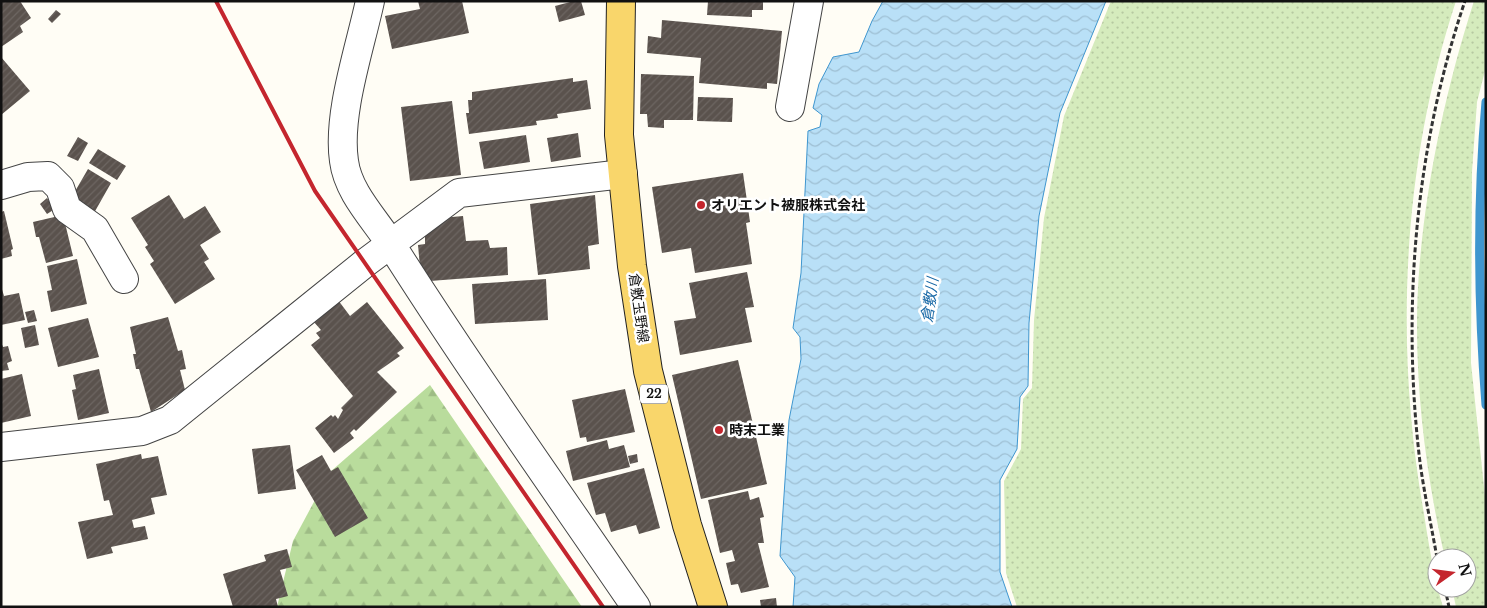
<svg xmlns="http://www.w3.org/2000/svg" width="1487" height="608" font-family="'Libre Baskerville','Noto Sans JP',serif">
	<defs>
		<pattern id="grass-dots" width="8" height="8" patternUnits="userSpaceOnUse" patternTransform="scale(1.25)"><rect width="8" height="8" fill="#d5ebbd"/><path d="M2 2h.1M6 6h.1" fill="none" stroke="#b6c8a1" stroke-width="1.8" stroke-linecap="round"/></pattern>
		<pattern id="forest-firs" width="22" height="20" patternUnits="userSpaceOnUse" patternTransform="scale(1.25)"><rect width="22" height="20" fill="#b9dc9c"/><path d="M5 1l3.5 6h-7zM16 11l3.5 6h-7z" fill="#9ebc85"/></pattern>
		<pattern id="water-waves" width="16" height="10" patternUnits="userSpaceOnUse" patternTransform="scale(1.25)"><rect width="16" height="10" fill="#b9e0f7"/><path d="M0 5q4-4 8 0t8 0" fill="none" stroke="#9ebfd3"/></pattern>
		<pattern id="building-hatch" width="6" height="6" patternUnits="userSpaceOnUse" patternTransform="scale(1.25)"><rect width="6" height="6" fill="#5a524d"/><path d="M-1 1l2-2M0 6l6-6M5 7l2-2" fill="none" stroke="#6d6662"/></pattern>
	</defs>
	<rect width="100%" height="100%" fill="#fffdf5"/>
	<path fill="url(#grass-dots)" d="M 1111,1 L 1456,1 C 1402,165 1394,345 1424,514 C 1429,546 1434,577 1443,607 L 1017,607 L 1006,573 L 1004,481 L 1021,449 L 1023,399 L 1032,388 L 1034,320 L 1044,218 L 1064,116 Z
		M 1474,1 L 1486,1 L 1486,67 L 1477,102 L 1472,172 L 1471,363 L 1486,506 L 1486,607 L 1456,607 L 1452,588 L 1467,588 L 1467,558 L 1445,558 C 1424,468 1412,365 1419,272 C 1426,181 1446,88 1474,1 Z"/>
	<path fill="url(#forest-firs)" d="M 430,385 L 582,607 L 277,607 L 293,541 L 330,472 Z"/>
	<path fill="url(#water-waves)" stroke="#3f96cf" d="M 883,1 L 1106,1 L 1060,113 L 1039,216 L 1029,323 L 1028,386 L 1020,397 L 1017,449 L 1000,480 L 1000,572 L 1012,607 L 793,607 L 795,577 L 780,556 L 789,420 L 801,359 L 800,337 L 793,328 L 801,273 L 808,131 L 820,127 L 822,115 L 813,108 L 819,84 L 833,57 L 859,52 L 872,21 Z"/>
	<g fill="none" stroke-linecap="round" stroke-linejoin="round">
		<path stroke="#3f96cf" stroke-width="9" d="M 1486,102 C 1477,202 1478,304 1486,405"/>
	</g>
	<path fill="url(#building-hatch)" d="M 1,1 L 20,1 L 31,18 L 20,26 L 23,32 L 1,47 Z
		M 418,1 L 462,1 L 469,33 L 392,49 L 385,16 L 420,9 Z
		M 574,1 L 581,1 L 585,15 L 559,22 L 555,6 Z
		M 708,1 L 763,1 L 763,10 L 752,10 L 752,17 L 707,15 Z
		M 56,10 L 61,14 L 52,23 L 48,19 Z
		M 662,20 L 782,31 L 777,84 L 767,83 L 767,89 L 699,83 L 701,58 L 647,53 L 648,36 L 661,38 Z
		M 1,57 L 30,91 L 1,115 Z
		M 641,74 L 694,76 L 693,120 L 664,120 L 664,128 L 648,127 L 647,114 L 640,114 Z
		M 573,78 L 573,82 L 587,80 L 591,109 L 557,114 L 558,118 L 536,121 L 537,125 L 469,134 L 466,113 L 469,113 L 468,100 L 472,100 L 472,92 Z
		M 698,97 L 733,98 L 732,122 L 697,121 Z
		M 452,101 L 461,175 L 410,181 L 401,107 Z
		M 578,133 L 581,157 L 551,162 L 547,138 Z
		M 526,135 L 530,162 L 484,169 L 479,142 Z
		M 78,137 L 88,143 L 78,161 L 67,156 Z
		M 98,149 L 126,166 L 117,180 L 89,163 Z
		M 88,169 L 111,183 L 94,213 L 70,200 Z
		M 743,173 L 750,222 L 746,223 L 752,264 L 695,273 L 691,248 L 662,253 L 652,187 Z
		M 169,195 L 184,219 L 205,206 L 221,232 L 200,245 L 209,259 L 204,262 L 215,279 L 175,304 L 150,264 L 154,261 L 145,247 L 148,245 L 131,218 Z
		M 595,195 L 599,244 L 588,246 L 590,269 L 538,275 L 530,204 Z
		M 47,198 L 55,209 L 47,214 L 40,204 Z
		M 4,211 L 13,249 L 11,250 L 12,256 L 1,259 L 1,212 Z
		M 63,215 L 73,256 L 46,263 L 39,237 L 36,237 L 33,222 Z
		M 463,216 L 466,241 L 488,240 L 490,248 L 507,247 L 508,275 L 430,281 L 420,267 L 418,245 L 425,244 L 425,230 L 441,218 Z
		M 77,259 L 87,304 L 51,312 L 47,291 L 52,290 L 47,266 Z
		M 747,272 L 754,307 L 745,308 L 752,342 L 680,355 L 674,321 L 696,318 L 689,283 Z
		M 546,279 L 548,320 L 475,324 L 472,284 Z
		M 1,286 L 4,296 L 19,293 L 25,320 L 1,325 Z
		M 338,300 L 350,316 L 367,302 L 404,348 L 397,353 L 400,356 L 377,372 L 397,392 L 356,431 L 354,429 L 350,433 L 354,438 L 334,453 L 315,428 L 331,415 L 333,417 L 335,415 L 338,419 L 343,410 L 341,408 L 353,396 L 311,345 L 320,338 L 316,333 L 321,330 L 313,321 Z
		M 34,310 L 37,321 L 28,323 L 25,312 Z
		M 168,317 L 178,351 L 182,350 L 186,369 L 180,370 L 185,390 L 151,412 L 139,369 L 136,369 L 133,354 L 136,354 L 130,327 Z
		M 88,318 L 99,357 L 58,367 L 48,328 Z
		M 35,325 L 39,345 L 25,348 L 21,328 Z
		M 1,342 L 3,347 L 8,346 L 12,361 L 7,363 L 9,370 L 1,371 Z
		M 738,360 L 767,484 L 701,499 L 672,375 Z
		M 99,369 L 109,413 L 78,420 L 72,390 L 76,389 L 73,375 Z
		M 22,374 L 31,416 L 1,423 L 1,379 Z
		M 625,389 L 635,432 L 587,442 L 586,437 L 580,438 L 572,400 Z
		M 607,440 L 609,449 L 624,445 L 630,467 L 573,481 L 566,451 Z
		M 290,445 L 296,489 L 258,494 L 252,449 Z
		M 141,454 L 142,459 L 158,456 L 167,495 L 151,498 L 155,514 L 132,520 L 134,528 L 145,526 L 148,539 L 111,547 L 113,553 L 87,559 L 78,522 L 113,515 L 109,500 L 104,501 L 96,464 Z
		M 637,454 L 638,462 L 630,464 L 628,456 Z
		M 322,455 L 331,471 L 338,467 L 368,518 L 335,537 L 296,470 Z
		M 644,468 L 660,528 L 639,534 L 636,525 L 611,532 L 605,513 L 596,515 L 587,483 Z
		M 748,491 L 750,500 L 759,497 L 764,517 L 760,518 L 764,543 L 758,543 L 769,587 L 741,593 L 738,584 L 731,585 L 726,563 L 735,561 L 732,550 L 720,553 L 708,500 Z
		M 287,549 L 292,567 L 280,570 L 288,596 L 276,599 L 278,607 L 233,607 L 223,574 L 266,561 L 264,555 Z
		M 776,598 L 777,607 L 761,607 L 760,600 Z"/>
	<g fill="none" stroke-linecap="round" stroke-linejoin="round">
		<g stroke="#444" stroke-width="30">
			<path id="minor" d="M 370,1 C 360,48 337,114 344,161 C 348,193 375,219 392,246 C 470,369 554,487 636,607
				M 790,107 L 809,1
				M 1,185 L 28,177 L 48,176 L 60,188 L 67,209 L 95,229 L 124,279
				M 1,447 L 142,431 L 170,420 L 365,263 L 459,193 L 623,174"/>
		</g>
		<g stroke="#222" stroke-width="30">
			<path id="major" d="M 621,1 L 619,135 L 632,266 L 648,371 L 687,525 L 713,607"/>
		</g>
		<path stroke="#333" stroke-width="3" stroke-dasharray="5 2.5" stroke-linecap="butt" d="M 1437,558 C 1431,523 1423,489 1419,454 C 1402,303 1416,145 1465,1
			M 1445,588 L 1449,607"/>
		<use href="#minor" stroke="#fff" stroke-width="28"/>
		<use href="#major" stroke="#f9d66b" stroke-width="28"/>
		<path stroke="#c4262e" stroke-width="4" d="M 216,1 L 315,191 L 603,607"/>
	</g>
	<g fill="#c4262e" stroke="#fff" stroke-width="2">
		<circle cx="701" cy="205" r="5"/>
		<circle cx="719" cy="430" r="5"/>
	</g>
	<g text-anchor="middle" stroke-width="5" stroke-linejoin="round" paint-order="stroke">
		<rect fill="#fff" stroke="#585858" stroke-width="1" x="640" y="384.5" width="28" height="19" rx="4"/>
		<g font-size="12" font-weight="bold" fill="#111">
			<text x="654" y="398">22</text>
		</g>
		<g font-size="14" font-weight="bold" fill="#111" stroke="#fff" text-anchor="start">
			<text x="711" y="210">オリエント被服株式会社</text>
			<text x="729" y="435">時末工業</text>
		</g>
		<g font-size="14" fill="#111" stroke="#fff">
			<text transform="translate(639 308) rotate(82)" y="5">倉敷玉野線</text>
		</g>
		<g font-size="15" font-style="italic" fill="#1768a6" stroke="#fff">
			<text transform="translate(930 300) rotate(-82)" y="5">倉敷川</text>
		</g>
	</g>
	<rect width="1487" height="608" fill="none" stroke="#111111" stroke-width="5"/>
	<g transform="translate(1452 573) rotate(76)"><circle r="24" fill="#ffffff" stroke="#a0a0a0"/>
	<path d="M0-4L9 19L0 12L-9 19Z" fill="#c4262e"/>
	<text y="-8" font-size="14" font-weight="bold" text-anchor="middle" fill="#111111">N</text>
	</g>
</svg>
